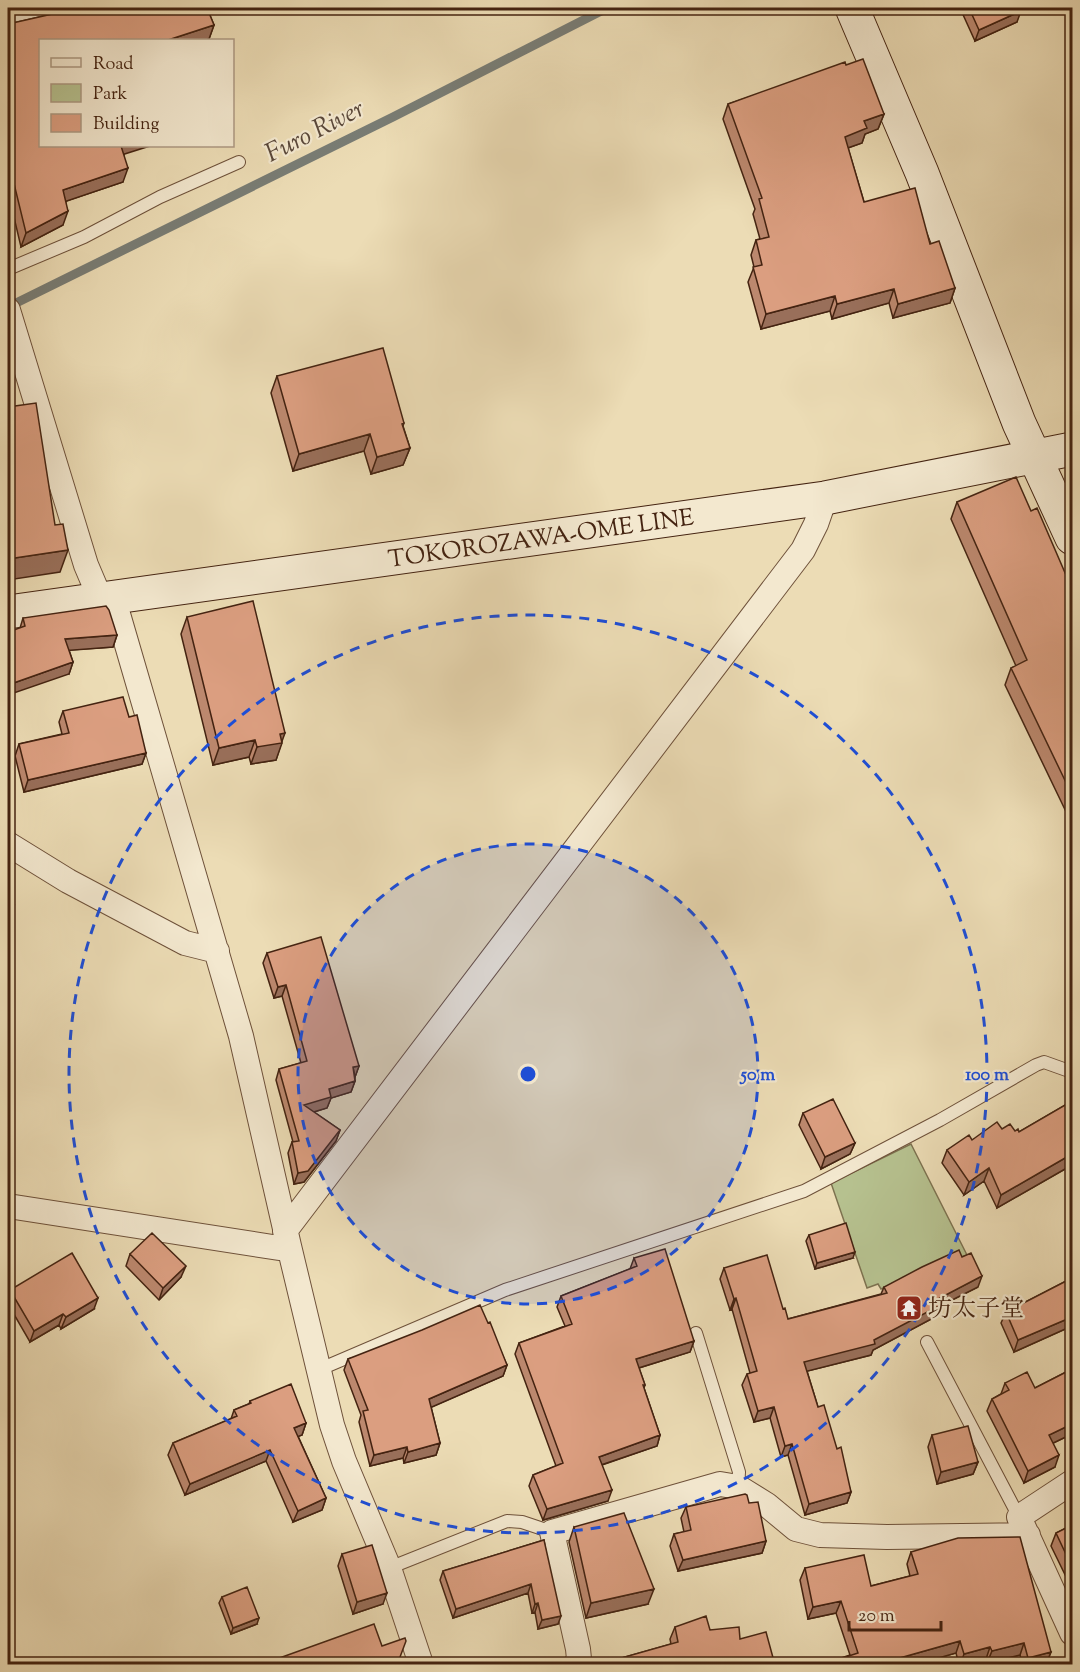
<svg xmlns="http://www.w3.org/2000/svg" width="1080" height="1672" font-family="'Sorts Mill Goudy','Noto Serif JP',serif">
	<rect width="100%" height="100%" fill="#ecdcb5"/>
	<filter id="stains"><feTurbulence type="fractalNoise" baseFrequency=".00333" numOctaves="4"/><feColorMatrix values="0 0 0 0 .2 0 0 0 0 .09 0 0 0 0 .02 0 0 0 .5 -.17"/></filter>
	<radialGradient id="worn" r=".72"><stop offset=".6" stop-color="#630" stop-opacity="0"/><stop offset="1" stop-color="#630" stop-opacity=".3"/></radialGradient>
	<path fill="#b6c18f" stroke="#7d7250" stroke-width="1.5" d="M 911,1144 L 967,1255 L 914,1274 L 881,1289 L 878,1284 L 867,1288 L 831,1183 Z"/>
	<g fill="none" stroke-linecap="round" stroke-linejoin="round">
		<path stroke="#797d75" stroke-width="9" d="M 8,307 L 393,117 L 607,8"/>
		<g stroke="#6e513a" stroke-width="14">
			<path id="lane" d="M 8,269 L 84,237 L 160,197 L 239,162
				M 696,1333 L 739,1472 L 738,1487
				M 927,1342 L 1019,1517
				M 318,1370 L 505,1290 L 804,1191 L 940,1120 L 1036,1065 L 1044,1062 L 1072,1072
				M 389,1568 L 507,1521 L 522,1522 L 552,1532"/>
		</g>
		<g stroke="#6e513a" stroke-width="26">
			<path id="street" d="M 8,22 L 46,8
				M 8,310 L 86,565 L 100,598
				M 113,597 L 241,1036 L 289,1246 L 332,1425 L 344,1461 L 389,1568 L 421,1664
				M 8,844 L 68,881 L 185,943 L 217,951
				M 8,1206 L 279,1248 L 289,1246
				M 285,1231 C 457,1004 631,778 803,550 L 816,524 L 825,498
				M 1072,1482 L 1019,1517 L 1072,1633
				M 576,1664 L 579,1659 L 578,1649 L 552,1532 L 720,1484 L 738,1487 L 767,1505 L 796,1529 L 820,1535 L 887,1537 L 1028,1535"/>
		</g>
		<g stroke="#442311" stroke-width="35">
			<g id="secondary">
				<path d="M 852,8 L 922,173 L 1019,423 L 1072,538"/>
				<path id="s1" d="M 8,612 L 825,498 L 1072,449"/>
			</g>
		</g>
		<use href="#lane" stroke="#f3e8cf" stroke-width="12"/>
		<use href="#street" stroke="#f3e8cf" stroke-width="24"/>
		<use href="#secondary" stroke="#f3e8cf" stroke-width="33"/>
	</g>
	<path fill="#bc886e" stroke="#442311" stroke-width="1.5" d="M 74,8 L 207,8 L 214,25 L 209,39 L 206,40 L 40,40 L 124,154 L 123,182 L 66,201 L 63,225 L 21,247 L 8,192 L 8,24 L 74,9 Z
		M 960,8 L 1019,8 L 1017,22 L 975,41 Z
		M 846,65 L 884,114 L 878,129 L 865,134 L 862,143 L 848,148 L 864,202 L 930,244 L 955,288 L 950,303 L 893,318 L 889,303 L 832,319 L 830,311 L 761,329 L 748,282 L 754,267 L 751,255 L 756,240 L 760,239 L 753,214 L 755,209 L 723,119 L 728,104 Z
		M 277,376 L 404,423 L 403,426 L 410,448 L 403,465 L 371,474 L 364,451 L 293,471 L 271,393 Z
		M 957,502 L 1031,511 L 1072,589 L 1072,834 L 1069,825 L 1070,820 L 1005,685 L 1011,668 L 1016,666 L 951,519 Z
		M 187,617 L 282,741 L 276,760 L 251,764 L 249,757 L 213,765 L 181,634 Z
		M 23,618 L 117,635 L 113,647 L 69,650 L 73,662 L 69,674 L 20,628 Z
		M 63,711 L 129,717 L 146,753 L 142,764 L 24,792 L 15,756 L 19,744 L 62,734 L 59,722 Z
		M 267,953 L 359,1066 L 355,1077 L 355,1081 L 351,1092 L 331,1098 L 327,1108 L 314,1112 L 340,1130 L 336,1141 L 304,1182 L 294,1184 L 288,1153 L 292,1142 L 293,1142 L 276,1080 L 279,1069 L 301,1063 L 282,996 L 274,998 L 263,963 Z
		M 1072,1101 L 1072,1165 L 997,1208 L 984,1181 L 964,1195 L 942,1163 L 947,1150 L 972,1140 L 1002,1129 L 1019,1132 Z
		M 803,1113 L 855,1143 L 850,1154 L 821,1169 L 799,1125 Z
		M 809,1235 L 853,1258 L 815,1269 L 806,1241 Z
		M 130,1254 L 181,1277 L 159,1300 L 126,1266 Z
		M 634,1258 L 694,1341 L 690,1352 L 639,1368 L 645,1385 L 644,1388 L 660,1435 L 657,1446 L 602,1465 L 608,1501 L 543,1520 L 529,1486 L 533,1475 L 556,1466 L 515,1354 L 519,1343 L 565,1326 L 557,1307 L 561,1296 L 630,1269 Z
		M 724,1268 L 783,1309 L 788,1319 L 881,1294 L 884,1287 L 978,1287 L 938,1307 L 935,1317 L 873,1350 L 871,1355 L 807,1371 L 818,1407 L 837,1449 L 851,1492 L 847,1503 L 805,1515 L 788,1455 L 781,1457 L 770,1418 L 754,1422 L 742,1385 L 747,1374 L 750,1373 L 732,1309 L 730,1310 L 720,1279 Z
		M 1072,1278 L 1072,1326 L 1014,1352 L 1001,1323 L 1006,1312 Z
		M 10,1290 L 94,1309 L 61,1329 L 59,1325 L 30,1342 L 8,1304 L 8,1296 Z
		M 488,1323 L 507,1365 L 503,1376 L 431,1407 L 440,1443 L 436,1455 L 404,1463 L 403,1458 L 370,1466 L 359,1422 L 361,1415 L 344,1370 L 348,1359 Z
		M 1072,1369 L 1072,1434 L 1053,1443 L 1055,1467 L 1024,1483 L 987,1411 L 992,1399 L 1001,1394 L 1005,1383 L 1035,1388 Z
		M 250,1401 L 306,1423 L 302,1435 L 298,1436 L 326,1498 L 322,1510 L 293,1522 L 266,1461 L 185,1495 L 168,1455 L 173,1443 L 231,1419 L 234,1410 L 249,1404 Z
		M 932,1435 L 978,1462 L 973,1474 L 937,1484 L 928,1447 Z
		M 686,1507 L 766,1541 L 762,1553 L 678,1571 L 670,1546 L 674,1534 L 684,1532 L 681,1518 Z
		M 1072,1525 L 1072,1589 L 1051,1546 L 1056,1533 Z
		M 574,1527 L 648,1604 L 586,1618 L 569,1542 Z
		M 544,1540 L 558,1624 L 538,1629 L 535,1612 L 532,1613 L 528,1593 L 453,1618 L 440,1580 L 443,1571 Z
		M 911,1552 L 1051,1652 L 1046,1664 L 1022,1665 L 1020,1655 L 987,1663 L 986,1659 L 966,1665 L 959,1665 L 956,1653 L 914,1665 L 821,1665 L 850,1655 L 836,1613 L 808,1619 L 800,1580 L 805,1568 L 871,1586 L 910,1576 L 907,1564 Z
		M 342,1554 L 383,1604 L 353,1614 L 338,1566 Z
		M 222,1597 L 257,1624 L 231,1634 L 219,1603 Z
		M 675,1627 L 710,1630 L 740,1639 L 775,1665 L 600,1665 L 600,1664 L 671,1644 L 670,1639 Z"/>
	<path fill="#996f5a" stroke="#442311" stroke-width="1.5" d="M 1021,11 L 1017,22 L 975,41 L 979,30 Z
		M 214,25 L 209,39 L 206,40 L 168,40 Z
		M 884,114 L 878,129 L 865,134 L 862,143 L 839,151 L 845,137 L 864,121 Z
		M 119,146 L 150,146 L 115,157 Z
		M 128,168 L 123,182 L 58,204 L 63,190 Z
		M 68,211 L 63,225 L 21,247 L 26,233 Z
		M 955,288 L 950,303 L 893,318 L 898,304 Z
		M 894,289 L 889,303 L 832,319 L 837,304 Z
		M 835,296 L 830,311 L 761,329 L 766,314 Z
		M 370,434 L 364,451 L 293,471 L 299,454 Z
		M 410,448 L 403,465 L 371,474 L 377,457 Z
		M 68,550 L 60,572 L 8,580 L 8,559 Z
		M 117,635 L 113,647 L 61,651 L 65,639 Z
		M 73,662 L 69,674 L 8,695 L 8,685 Z
		M 285,733 L 281,744 L 282,743 L 276,760 L 251,764 L 257,747 L 280,734 Z
		M 255,740 L 249,757 L 213,765 L 219,748 Z
		M 146,753 L 142,764 L 24,792 L 28,780 Z
		M 14,906 L 8,922 L 8,909 Z
		M 286,985 L 282,996 L 274,998 L 278,987 Z
		M 359,1066 L 355,1077 L 353,1067 Z
		M 355,1081 L 351,1092 L 331,1098 L 327,1108 L 300,1116 L 304,1105 L 329,1089 Z
		M 340,1130 L 336,1141 L 304,1182 L 294,1184 L 298,1173 Z
		M 855,1143 L 850,1154 L 821,1169 L 825,1157 Z
		M 1072,1154 L 1072,1165 L 997,1208 L 1001,1195 Z
		M 989,1168 L 984,1181 L 964,1195 L 969,1182 Z
		M 855,1252 L 853,1258 L 815,1269 L 817,1263 Z
		M 186,1266 L 181,1277 L 159,1300 L 163,1288 Z
		M 982,1276 L 978,1287 L 938,1307 L 935,1317 L 873,1350 L 871,1355 L 800,1373 L 804,1362 L 936,1300 Z
		M 98,1298 L 94,1309 L 61,1329 L 66,1317 Z
		M 736,1298 L 732,1309 L 730,1310 L 734,1299 Z
		M 63,1314 L 59,1325 L 30,1342 L 34,1331 Z
		M 1072,1317 L 1072,1326 L 1014,1352 L 1018,1340 Z
		M 694,1341 L 690,1352 L 632,1370 L 636,1359 Z
		M 507,1365 L 503,1376 L 425,1410 L 429,1399 Z
		M 774,1407 L 770,1418 L 754,1422 L 758,1411 Z
		M 306,1423 L 302,1435 L 290,1440 L 294,1428 Z
		M 1072,1424 L 1072,1434 L 1045,1447 L 1049,1435 Z
		M 660,1435 L 657,1446 L 595,1467 L 599,1457 Z
		M 440,1443 L 436,1455 L 404,1463 L 408,1452 Z
		M 792,1444 L 788,1455 L 781,1457 L 785,1446 Z
		M 407,1447 L 403,1458 L 370,1466 L 374,1455 Z
		M 270,1450 L 266,1461 L 185,1495 L 190,1484 Z
		M 1059,1455 L 1055,1467 L 1024,1483 L 1028,1471 Z
		M 978,1462 L 973,1474 L 937,1484 L 941,1472 Z
		M 612,1490 L 608,1501 L 543,1520 L 547,1509 Z
		M 851,1492 L 847,1503 L 805,1515 L 809,1504 Z
		M 326,1498 L 322,1510 L 293,1522 L 298,1511 Z
		M 766,1541 L 762,1553 L 678,1571 L 683,1560 Z
		M 531,1584 L 528,1593 L 453,1618 L 456,1609 Z
		M 654,1589 L 648,1604 L 586,1618 L 591,1603 Z
		M 387,1593 L 383,1604 L 353,1614 L 357,1602 Z
		M 841,1601 L 836,1613 L 808,1619 L 813,1607 Z
		M 538,1603 L 535,1612 L 532,1613 L 535,1604 Z
		M 561,1616 L 558,1624 L 538,1629 L 542,1620 Z
		M 259,1618 L 257,1624 L 231,1634 L 233,1628 Z
		M 960,1641 L 956,1653 L 914,1665 L 894,1665 L 896,1659 Z
		M 1024,1643 L 1020,1655 L 987,1663 L 992,1651 Z
		M 990,1647 L 986,1659 L 966,1665 L 960,1665 L 964,1654 Z
		M 1051,1652 L 1046,1664 L 1026,1665 L 1028,1658 Z"/>
	<path fill="#db9e80" stroke="#442311" stroke-width="1.5" d="M 79,8 L 207,8 L 214,25 L 168,40 L 40,40 L 40,146 L 121,146 L 128,168 L 63,190 L 68,211 L 26,233 L 10,167 L 8,168 L 8,24 Z
		M 969,8 L 1019,8 L 1021,11 L 979,30 Z
		M 863,59 L 884,114 L 864,121 L 867,128 L 845,137 L 864,202 L 915,188 L 930,244 L 939,241 L 955,288 L 898,304 L 894,289 L 837,304 L 835,296 L 766,314 L 753,267 L 762,265 L 756,240 L 769,237 L 759,199 L 762,198 L 728,104 L 845,62 L 846,65 Z
		M 383,348 L 404,423 L 402,424 L 410,448 L 377,457 L 370,434 L 299,454 L 277,376 Z
		M 36,403 L 55,525 L 63,524 L 68,550 L 8,559 L 8,407 Z
		M 1016,477 L 1031,511 L 1037,508 L 1072,589 L 1072,605 L 1071,605 L 1072,608 L 1072,795 L 1011,668 L 1027,660 L 957,502 Z
		M 253,601 L 285,733 L 280,734 L 282,743 L 257,747 L 255,740 L 219,748 L 187,617 Z
		M 106,606 L 109,610 L 117,635 L 65,639 L 73,662 L 8,685 L 8,632 L 25,626 L 23,618 Z
		M 123,697 L 129,717 L 137,715 L 146,753 L 28,780 L 19,744 L 69,733 L 63,711 Z
		M 8,894 L 14,906 L 8,909 Z
		M 321,937 L 359,1066 L 353,1067 L 355,1081 L 329,1089 L 331,1097 L 304,1105 L 340,1130 L 308,1171 L 298,1173 L 292,1142 L 299,1141 L 279,1069 L 307,1061 L 286,985 L 278,987 L 267,953 Z
		M 833,1099 L 855,1143 L 825,1157 L 803,1113 Z
		M 1072,1101 L 1072,1154 L 1001,1195 L 989,1168 L 969,1182 L 947,1150 L 969,1135 L 972,1140 L 997,1122 L 1002,1129 L 1010,1124 L 1015,1131 L 1018,1129 L 1019,1132 Z
		M 846,1223 L 855,1252 L 817,1263 L 809,1235 Z
		M 152,1233 L 186,1266 L 163,1288 L 130,1254 Z
		M 665,1249 L 694,1341 L 636,1359 L 645,1385 L 643,1385 L 660,1435 L 599,1457 L 612,1490 L 547,1509 L 533,1475 L 563,1463 L 519,1343 L 572,1324 L 561,1296 L 637,1266 L 634,1258 Z
		M 959,1250 L 962,1257 L 971,1253 L 982,1276 L 936,1300 L 939,1306 L 874,1340 L 875,1344 L 804,1362 L 818,1407 L 824,1405 L 837,1449 L 841,1447 L 851,1492 L 809,1504 L 792,1444 L 785,1446 L 774,1407 L 758,1411 L 747,1374 L 757,1371 L 736,1298 L 734,1299 L 724,1268 L 767,1255 L 783,1309 L 785,1308 L 788,1319 L 887,1293 L 884,1287 L 922,1267 Z
		M 72,1253 L 98,1298 L 66,1317 L 63,1314 L 34,1331 L 10,1290 Z
		M 1072,1278 L 1072,1317 L 1018,1340 L 1006,1312 Z
		M 480,1305 L 488,1323 L 490,1322 L 507,1365 L 429,1399 L 440,1443 L 408,1452 L 407,1447 L 374,1455 L 363,1411 L 368,1410 L 348,1359 L 422,1330 Z
		M 1072,1369 L 1072,1424 L 1049,1435 L 1059,1455 L 1028,1471 L 992,1399 L 1009,1390 L 1005,1383 L 1027,1372 L 1035,1388 Z
		M 291,1384 L 306,1423 L 294,1428 L 326,1498 L 298,1511 L 270,1450 L 190,1484 L 173,1443 L 237,1416 L 234,1410 L 251,1403 L 250,1401 Z
		M 968,1426 L 978,1462 L 941,1472 L 932,1435 Z
		M 745,1494 L 747,1495 L 749,1503 L 758,1502 L 766,1541 L 683,1560 L 674,1534 L 691,1530 L 686,1507 Z
		M 624,1513 L 654,1589 L 591,1603 L 574,1527 Z
		M 1072,1525 L 1072,1567 L 1056,1533 Z
		M 1020,1537 L 1051,1652 L 1028,1658 L 1024,1643 L 992,1651 L 990,1647 L 964,1654 L 960,1641 L 896,1659 L 898,1665 L 821,1665 L 858,1653 L 841,1601 L 813,1607 L 805,1568 L 864,1555 L 871,1586 L 918,1574 L 911,1552 L 958,1538 Z
		M 544,1540 L 561,1616 L 542,1620 L 538,1603 L 535,1604 L 531,1584 L 456,1609 L 443,1571 Z
		M 372,1545 L 387,1593 L 357,1602 L 342,1554 Z
		M 247,1587 L 259,1618 L 233,1628 L 222,1597 Z
		M 706,1616 L 710,1630 L 739,1627 L 740,1639 L 766,1632 L 775,1665 L 601,1665 L 600,1664 L 678,1642 L 675,1627 Z
		M 374,1624 L 382,1646 L 405,1638 L 406,1641 L 397,1665 L 347,1665 L 346,1662 L 338,1665 L 260,1665 Z"/>
	<circle cx="528" cy="1074" r="230" fill="#1d4ed8" fill-opacity=".12"/>
	<g fill="none" stroke="#1d4ed8" stroke-width="3" stroke-dasharray="10 8">
		<circle cx="528" cy="1074" r="230"/>
		<circle cx="528" cy="1074" r="459"/>
	</g>
	<defs>
		<g id="temple-square" transform="scale(1.35)"><rect x="-9" y="-9" width="18" height="18" rx="4" fill="#8f2418" stroke="#f3e8cf"/><path d="M0-6L5-2H3V0L6.5 2.5H4V6H1.5V3h-3V6H-4V2.5H-6.5L-3 0V-2H-5Z" fill="#fff"/></g>
	</defs>
	<g fill-rule="evenodd">
		<use href="#temple-square" x="909" y="1308"/>
	</g>
	<g text-anchor="middle" stroke-width="4.5" stroke-linejoin="round" paint-order="stroke">
		<g font-size="24" fill="#442311" stroke="#f3e8cf">
			<text dy="8" stroke="none"><textPath href="#s1" startOffset="538">TOKOROZAWA-OME LINE</textPath></text>
		</g>
		<g font-size="24" fill="#442311" stroke="#f3e8cf" text-anchor="start">
			<text x="928" y="1316">坊太子堂</text>
		</g>
		<g font-size="26" font-style="italic" fill="#5a483a" stroke="#f3e8cf">
			<text transform="translate(314 130) rotate(-27)" y="9">Furo River</text>
		</g>
	</g>
	<circle cx="528" cy="1074" r="9" fill="#1d4ed8" stroke="#f3e8cf" stroke-width="3"/>
	<g font-size="18" text-anchor="middle" font-weight="bold" fill="#1d4ed8" stroke="#f3e8cf" stroke-width="4.5" stroke-linejoin="round" paint-order="stroke">
		<text x="758" y="1080">50 m</text>
		<text x="987" y="1080">100 m</text>
	</g>
	<rect width="1080" height="1672" fill="none" stroke="#ecdcb5" stroke-width="30"/>
	<rect x="9" y="9" width="1062" height="1654" fill="none" stroke="#442311" stroke-width="3"/>
	<rect x="15" y="15" width="1050" height="1642" fill="none" stroke="#442311" stroke-width="1.5"/>
	<rect x="39" y="39" width="195" height="108" fill="#f3e8cf" stroke="#ad9983" stroke-width="1.5"/>
	<rect x="51" y="58" width="30" height="9" fill="#f3e8cf" stroke="#ad9983" stroke-width="1.5"/>
	<text x="93" y="69" font-size="18" fill="#442311">Road</text>
	<rect x="51" y="84" width="30" height="18" fill="#b6c18f" stroke="#ad9983" stroke-width="1.5"/>
	<text x="93" y="99" font-size="18" fill="#442311">Park</text>
	<rect x="51" y="114" width="30" height="18" fill="#db9e80" stroke="#ad9983" stroke-width="1.5"/>
	<text x="93" y="129" font-size="18" fill="#442311">Building</text>
	<path d="M849 1621v9h92v-9" fill="none" stroke="#442311" stroke-width="3"/>
	<text x="858" y="1621" font-size="18" fill="#442311" stroke="#f3e8cf" stroke-width="4.5" paint-order="stroke">20 m</text>
	<rect width="100%" height="100%" filter="url(#stains)"/>
	<rect width="100%" height="100%" fill="url(#worn)"/>
</svg>
